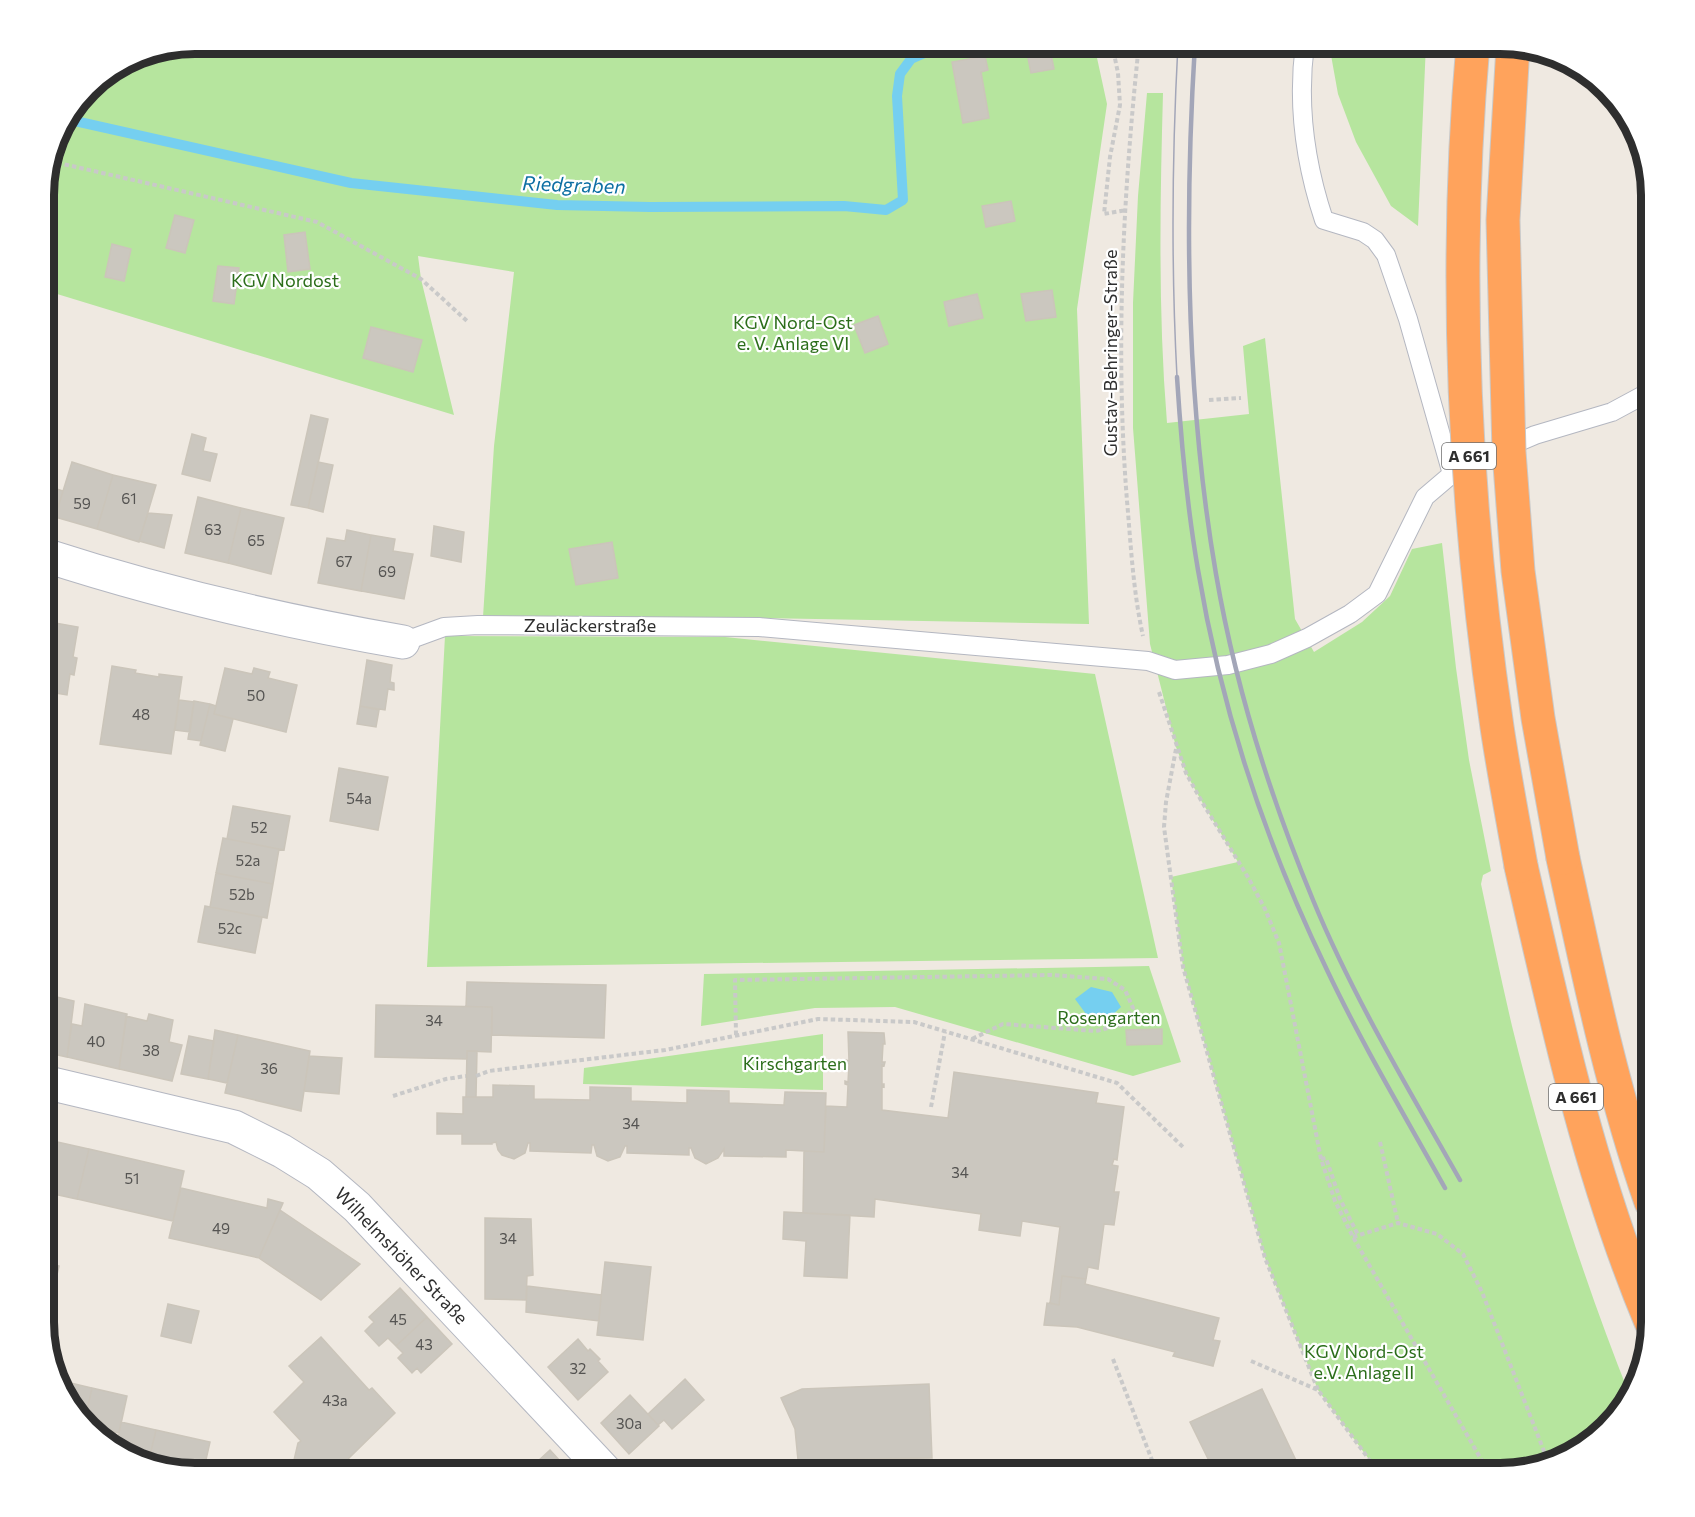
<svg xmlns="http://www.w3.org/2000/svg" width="1695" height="1517" font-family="Commissioner,sans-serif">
	<rect width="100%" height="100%" fill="#efe9e1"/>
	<path fill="#b6e59e" d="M 195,44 L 1094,44 L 1107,104 L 1077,309 L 1089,624 L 756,618 L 483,617 L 494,446 L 514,272 L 418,256 L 421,279 L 454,415 L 44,290 L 44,185 L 59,128 L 95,81 L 137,55 Z
		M 1329,44 L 1426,44 L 1418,226 L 1391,206 L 1356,142 L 1338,94 Z
		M 1147,93 L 1163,93 C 1160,203 1158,313 1167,423 L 1249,414 L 1243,346 L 1265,338 L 1295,619 L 1314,652 L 1362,622 L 1390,596 L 1412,549 L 1442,543 L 1456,668 L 1469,760 L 1491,871 L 1483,875 L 1481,884 C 1491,931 1501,979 1512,1026 C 1543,1152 1582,1276 1630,1396 L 1607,1429 L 1558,1462 L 1500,1473 L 1379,1473 L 1318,1390 L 1265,1258 L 1183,967 L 1171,877 L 1238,862 L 1202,802 L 1186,773 L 1176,747 L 1150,644 L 1133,428 L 1133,303 L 1138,196 Z
		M 445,636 L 725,637 L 1095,674 L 1158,958 L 427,967 Z
		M 1149,966 L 1181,1062 L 1133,1076 L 895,1007 L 815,1008 L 701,1026 L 704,974 Z
		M 823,1034 L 823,1090 L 583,1084 L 584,1068 Z"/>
	<path fill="#75cff0" d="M 1091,987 L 1112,992 L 1121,1007 L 1108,1019 L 1086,1014 L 1075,999 Z"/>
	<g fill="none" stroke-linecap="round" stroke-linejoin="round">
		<path stroke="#75cff0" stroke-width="10" d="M 66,119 L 351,183 L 557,205 L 650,207 L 844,206 L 886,210 L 903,200 L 897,96 L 900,74 L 911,59 L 945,44"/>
	</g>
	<path fill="#cbc7bf" stroke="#cbc5ba" stroke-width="1.5" d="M 1049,44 L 1054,69 L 1031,73 L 1026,48 Z
		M 985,56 L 988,70 L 981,72 L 989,118 L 963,123 L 952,62 Z
		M 1011,201 L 1015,221 L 986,227 L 982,206 Z
		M 175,215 L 194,220 L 185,253 L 166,248 Z
		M 305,232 L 310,269 L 288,272 L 284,235 Z
		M 112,244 L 131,249 L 124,281 L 105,277 Z
		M 218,266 L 239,268 L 234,304 L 213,301 Z
		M 1052,290 L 1056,317 L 1026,321 L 1021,294 Z
		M 977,294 L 983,318 L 949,326 L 944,302 Z
		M 878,316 L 888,344 L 865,353 L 854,325 Z
		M 371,327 L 422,340 L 413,372 L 363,358 Z
		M 311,415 L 328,419 L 308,508 L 291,505 Z
		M 192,434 L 206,438 L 203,451 L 217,454 L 210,481 L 182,474 Z
		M 72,462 L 113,475 L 97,529 L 55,517 Z
		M 318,462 L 333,465 L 323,512 L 308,508 Z
		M 113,475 L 156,485 L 139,542 L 97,529 Z
		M 44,485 L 63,491 L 55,517 L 44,512 Z
		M 198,497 L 241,508 L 228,563 L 185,553 Z
		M 241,508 L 284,518 L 271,574 L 228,563 Z
		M 148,513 L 172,515 L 164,548 L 139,541 Z
		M 434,526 L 464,532 L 461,562 L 431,556 Z
		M 347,530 L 371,535 L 361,591 L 318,583 L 327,538 L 345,541 Z
		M 371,535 L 395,539 L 393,551 L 413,554 L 404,599 L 361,591 Z
		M 612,542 L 618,578 L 576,585 L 569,549 Z
		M 44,621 L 78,627 L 73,657 L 77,658 L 74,675 L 70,674 L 67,695 L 44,691 Z
		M 367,660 L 392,665 L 390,682 L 394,683 L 394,690 L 388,689 L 385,710 L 360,706 Z
		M 112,666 L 136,670 L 135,673 L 159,677 L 159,674 L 182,677 L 171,754 L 100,744 Z
		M 225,668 L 252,674 L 254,668 L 270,672 L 268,678 L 297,685 L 286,732 L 214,714 Z
		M 179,700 L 194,702 L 190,732 L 175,730 Z
		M 194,701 L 210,704 L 201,741 L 188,739 Z
		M 210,704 L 216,706 L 214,714 L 233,719 L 225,751 L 200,745 Z
		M 360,706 L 379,710 L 376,727 L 357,724 Z
		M 339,768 L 388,777 L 378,830 L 330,821 Z
		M 233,806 L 290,816 L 284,850 L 227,839 Z
		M 223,838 L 279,849 L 273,884 L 216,873 Z
		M 216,873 L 273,884 L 267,918 L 210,907 Z
		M 205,906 L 262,917 L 255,953 L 198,942 Z
		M 467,982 L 606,985 L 604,1038 L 492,1035 L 492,1007 L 466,1007 Z
		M 44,994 L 74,1001 L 67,1057 L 44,1052 Z
		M 85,1004 L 127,1014 L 119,1069 L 67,1057 L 72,1024 L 82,1026 Z
		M 376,1005 L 492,1007 L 491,1052 L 467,1051 L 467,1059 L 375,1057 Z
		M 149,1014 L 173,1020 L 169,1042 L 182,1045 L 172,1081 L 119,1069 L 126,1016 L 147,1021 Z
		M 1162,1029 L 1162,1044 L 1127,1045 L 1126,1030 Z
		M 215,1030 L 238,1035 L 227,1083 L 208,1079 Z
		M 848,1032 L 884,1033 L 885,1044 L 883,1044 L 882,1062 L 885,1062 L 884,1066 L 882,1065 L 882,1084 L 884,1084 L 884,1087 L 882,1086 L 882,1110 L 948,1118 L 954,1072 L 1098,1093 L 1096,1103 L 1124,1107 L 1117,1160 L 1114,1159 L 1112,1165 L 1118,1166 L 1114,1192 L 1119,1192 L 1114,1225 L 1104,1224 L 1098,1269 L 1088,1267 L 1086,1279 L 1062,1276 L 1059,1305 L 1050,1303 L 1060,1227 L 1022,1221 L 1020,1236 L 999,1233 L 979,1230 L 981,1214 L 875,1199 L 874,1217 L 803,1213 L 804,1151 L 824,1152 L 826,1106 L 847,1107 L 848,1085 L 845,1084 L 845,1081 L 848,1082 L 849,1064 L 846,1063 L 846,1060 L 849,1061 Z
		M 238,1035 L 310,1051 L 301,1111 L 225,1093 Z
		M 189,1036 L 214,1041 L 208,1079 L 181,1074 Z
		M 467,1051 L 477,1051 L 476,1097 L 466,1097 Z
		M 309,1056 L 342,1058 L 339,1094 L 304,1091 Z
		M 493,1085 L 534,1086 L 534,1099 L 590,1100 L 590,1087 L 631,1088 L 631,1101 L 687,1103 L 687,1090 L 729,1091 L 729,1103 L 784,1105 L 785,1092 L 826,1093 L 824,1152 L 786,1150 L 786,1157 L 724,1156 L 724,1149 L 718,1158 L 706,1164 L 695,1158 L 691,1148 L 689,1148 L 689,1155 L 627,1153 L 627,1146 L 625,1146 L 620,1157 L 608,1161 L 597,1156 L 594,1145 L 592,1145 L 591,1153 L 530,1151 L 530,1143 L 528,1143 L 525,1153 L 514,1159 L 502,1155 L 498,1150 L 496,1142 L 492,1143 L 492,1144 L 462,1144 L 462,1134 L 437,1134 L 437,1113 L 463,1114 L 463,1097 L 493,1097 Z
		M 44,1139 L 89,1149 L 77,1199 L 44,1192 Z
		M 89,1149 L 184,1171 L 173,1221 L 77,1199 Z
		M 181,1188 L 267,1208 L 268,1199 L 283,1203 L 259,1258 L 169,1238 Z
		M 280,1210 L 360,1264 L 321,1300 L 259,1258 Z
		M 784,1212 L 850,1215 L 847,1278 L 804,1276 L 806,1241 L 783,1239 Z
		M 485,1218 L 531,1219 L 533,1275 L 527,1276 L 526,1300 L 485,1299 Z
		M 44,1262 L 59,1266 L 52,1297 L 44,1295 Z
		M 605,1262 L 651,1267 L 643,1340 L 597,1335 Z
		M 1062,1276 L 1086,1279 L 1085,1284 L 1219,1318 L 1213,1340 L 1220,1341 L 1213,1366 L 1173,1356 L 1175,1352 L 1077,1327 L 1044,1325 L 1047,1303 L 1059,1305 Z
		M 527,1286 L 601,1295 L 599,1321 L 526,1312 Z
		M 400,1288 L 427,1317 L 396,1346 L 388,1338 L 379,1346 L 365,1331 L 374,1322 L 369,1317 Z
		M 168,1304 L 199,1311 L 191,1343 L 161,1336 Z
		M 427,1317 L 452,1344 L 421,1373 L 417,1368 L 412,1373 L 398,1358 L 403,1353 L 396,1346 Z
		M 321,1337 L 369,1390 L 372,1388 L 395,1413 L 349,1458 L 344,1473 L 291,1473 L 298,1443 L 301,1441 L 274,1412 L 304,1382 L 289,1366 Z
		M 578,1339 L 588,1351 L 590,1349 L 600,1359 L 598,1361 L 608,1372 L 578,1400 L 548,1367 Z
		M 685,1379 L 704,1400 L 672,1429 L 664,1420 L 658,1425 L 648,1414 Z
		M 58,1380 L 92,1388 L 84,1423 L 57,1383 Z
		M 929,1384 L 932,1458 L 798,1460 L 795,1429 L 781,1398 L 802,1389 Z
		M 92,1388 L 127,1396 L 119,1433 L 85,1425 L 84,1423 Z
		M 1262,1389 L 1302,1473 L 1215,1473 L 1190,1422 Z
		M 630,1395 L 659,1426 L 629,1454 L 601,1423 Z
		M 121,1422 L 156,1430 L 148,1464 L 137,1462 L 116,1448 Z
		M 156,1430 L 210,1442 L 203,1473 L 148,1464 Z
		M 550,1450 L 571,1473 L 525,1473 Z
		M 392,1461 L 407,1473 L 381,1473 Z
		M 696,1463 L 705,1473 L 685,1473 Z"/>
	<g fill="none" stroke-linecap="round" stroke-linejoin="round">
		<g stroke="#b4b7c1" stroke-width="20">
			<path id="service" d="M 1305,44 C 1297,103 1305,163 1324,220 L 1363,232 L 1375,240 L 1386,255 L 1408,319 L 1452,474
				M 403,642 L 444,627 L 478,625 L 759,627 L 1148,661 L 1175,670 L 1228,665 L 1271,654 L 1307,638 L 1350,614 L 1377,594 L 1425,497 L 1452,474 L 1493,453 L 1535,435 L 1612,412 L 1651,391"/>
		</g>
		<g stroke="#b4b7c1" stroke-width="35">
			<path id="minor" d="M 44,555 C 161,593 282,621 403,642"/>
		</g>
		<g stroke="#b4b7c1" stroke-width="35">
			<path id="secondary" d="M 44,1082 L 234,1127 L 282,1151 L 319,1174 L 357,1207 L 607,1473"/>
		</g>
		<g stroke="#c9c9c9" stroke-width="35">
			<path id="motorway" d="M 1563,858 C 1588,973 1612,1090 1651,1202
				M 1521,866 C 1556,1020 1590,1176 1651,1322"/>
		</g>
		<path stroke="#c9c9c9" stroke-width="4" stroke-dasharray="4.5 3" stroke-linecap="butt" d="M 1112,44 L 1118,73 L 1120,105 L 1110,157 L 1104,214 L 1126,210
			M 1139,44 C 1123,195 1115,349 1127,501 C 1131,546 1133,591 1143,636
			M 50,161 L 317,222 L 421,279 L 467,321
			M 1209,400 L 1241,398
			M 1159,692 L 1186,773 L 1202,802 L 1249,879 L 1265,909 L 1279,943 L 1321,1159 L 1335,1201 L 1353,1237 L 1489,1473
			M 1176,749 L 1166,802 L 1164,827 L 1183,967 L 1265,1258 L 1318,1390
			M 736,1035 L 735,980 L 1051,975 L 1108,979 L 1125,990 L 1133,1008 L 1121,1025 L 1096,1031 L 1003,1024 L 972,1039
			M 476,1076 L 489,1071 L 665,1050 L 818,1019 L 914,1022 L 1117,1083 L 1184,1148
			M 393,1096 L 446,1079 L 466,1076
			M 931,1107 L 945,1032
			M 1380,1142 L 1398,1223
			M 1321,1159 L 1326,1158 L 1340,1199 L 1358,1235
			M 1353,1237 L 1398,1223 L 1437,1234 L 1463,1254 L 1482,1292 L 1549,1464
			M 1113,1359 L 1157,1473
			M 1251,1361 L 1318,1390 L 1379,1473"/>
		<use href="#service" stroke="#fff" stroke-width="18"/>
		<use href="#minor" stroke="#fff" stroke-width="33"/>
		<use href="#secondary" stroke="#fff" stroke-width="33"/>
		<use href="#motorway" stroke="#ffa35c" stroke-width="33"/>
		<path stroke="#a3a6b8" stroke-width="1.5" d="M 1177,377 C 1171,265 1172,155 1178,44"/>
		<path stroke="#a3a6b8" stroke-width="4.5" d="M 1195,44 C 1184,220 1186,400 1216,574 C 1235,685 1270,796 1313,900 C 1353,997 1408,1088 1460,1180
			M 1177,377 C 1181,441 1187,506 1198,570 C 1221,708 1266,844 1327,970 C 1362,1044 1405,1116 1445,1188"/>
		<g stroke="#c9c9c9" stroke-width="35" stroke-linecap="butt">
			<path id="motorway-bridge" d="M 1473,44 C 1453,271 1464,502 1497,727 C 1504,774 1513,820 1521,866
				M 1513,46 L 1503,220 L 1509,452 L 1518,571 L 1538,718 L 1563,858"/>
		</g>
		<use href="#motorway-bridge" stroke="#ffa35c" stroke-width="33"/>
	</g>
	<g text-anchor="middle" stroke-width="4.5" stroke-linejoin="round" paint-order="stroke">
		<g font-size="15" fill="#555452">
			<text x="129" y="504">61</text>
			<text x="82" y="509">59</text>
			<text x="213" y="535">63</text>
			<text x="256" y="546">65</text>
			<text x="344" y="567">67</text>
			<text x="387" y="577">69</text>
			<text x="256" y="701">50</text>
			<text x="141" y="720">48</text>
			<text x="359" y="804">54a</text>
			<text x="259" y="833">52</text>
			<text x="248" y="866">52a</text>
			<text x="242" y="900">52b</text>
			<text x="230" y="934">52c</text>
			<text x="434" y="1026">34</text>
			<text x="96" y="1047">40</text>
			<text x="151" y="1056">38</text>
			<text x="269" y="1074">36</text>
			<text x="631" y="1129">34</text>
			<text x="960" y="1178">34</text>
			<text x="132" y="1184">51</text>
			<text x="221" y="1234">49</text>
			<text x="508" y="1244">34</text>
			<text x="398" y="1325">45</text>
			<text x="424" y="1350">43</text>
			<text x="578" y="1374">32</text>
			<text x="335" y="1406">43a</text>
			<text x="629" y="1429">30a</text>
		</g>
		<g fill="#fff" stroke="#6d6d6d" stroke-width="1.5">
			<rect x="1442" y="443" width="54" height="26" rx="4.5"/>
			<rect x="1549" y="1084" width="54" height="26" rx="4.5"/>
		</g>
		<g font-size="16" font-weight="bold" fill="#2e2e2e">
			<text x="1469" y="462">A 661</text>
			<text x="1576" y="1103">A 661</text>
		</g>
		<g font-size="18" fill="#2c6e1b" stroke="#fff">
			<text x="285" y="287">KGV Nordost</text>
			<text x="793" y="329">KGV Nord-Ost<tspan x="793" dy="21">e. V. Anlage VI</tspan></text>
			<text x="1109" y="1024">Rosengarten</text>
			<text x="795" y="1070">Kirschgarten</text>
			<text x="1364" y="1358">KGV Nord-Ost<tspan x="1364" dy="21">e.V. Anlage II</tspan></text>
		</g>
		<g font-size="18" fill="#2e2e2e" stroke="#fff">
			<text transform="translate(1111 353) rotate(-90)" y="6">Gustav-Behringer-Straße</text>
			<text x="590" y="632">Zeuläckerstraße</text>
			<text transform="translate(401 1256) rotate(46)" y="6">Wilhelmshöher Straße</text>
		</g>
		<g font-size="20" font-style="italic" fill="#0d6fa3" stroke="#fff">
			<text transform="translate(574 185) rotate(2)" y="7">Riedgraben</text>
		</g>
	</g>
	<path d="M0 0H1695V1517H0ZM195 54H1500A141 141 0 0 1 1641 195V1322A141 141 0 0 1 1500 1463H195A141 141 0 0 1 54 1322V195A141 141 0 0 1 195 54Z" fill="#fff" fill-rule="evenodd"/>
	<path fill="none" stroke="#2e2e2e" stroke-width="8" d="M195 54H1500A141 141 0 0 1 1641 195V1322A141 141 0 0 1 1500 1463H195A141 141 0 0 1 54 1322V195A141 141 0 0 1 195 54Z"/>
</svg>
